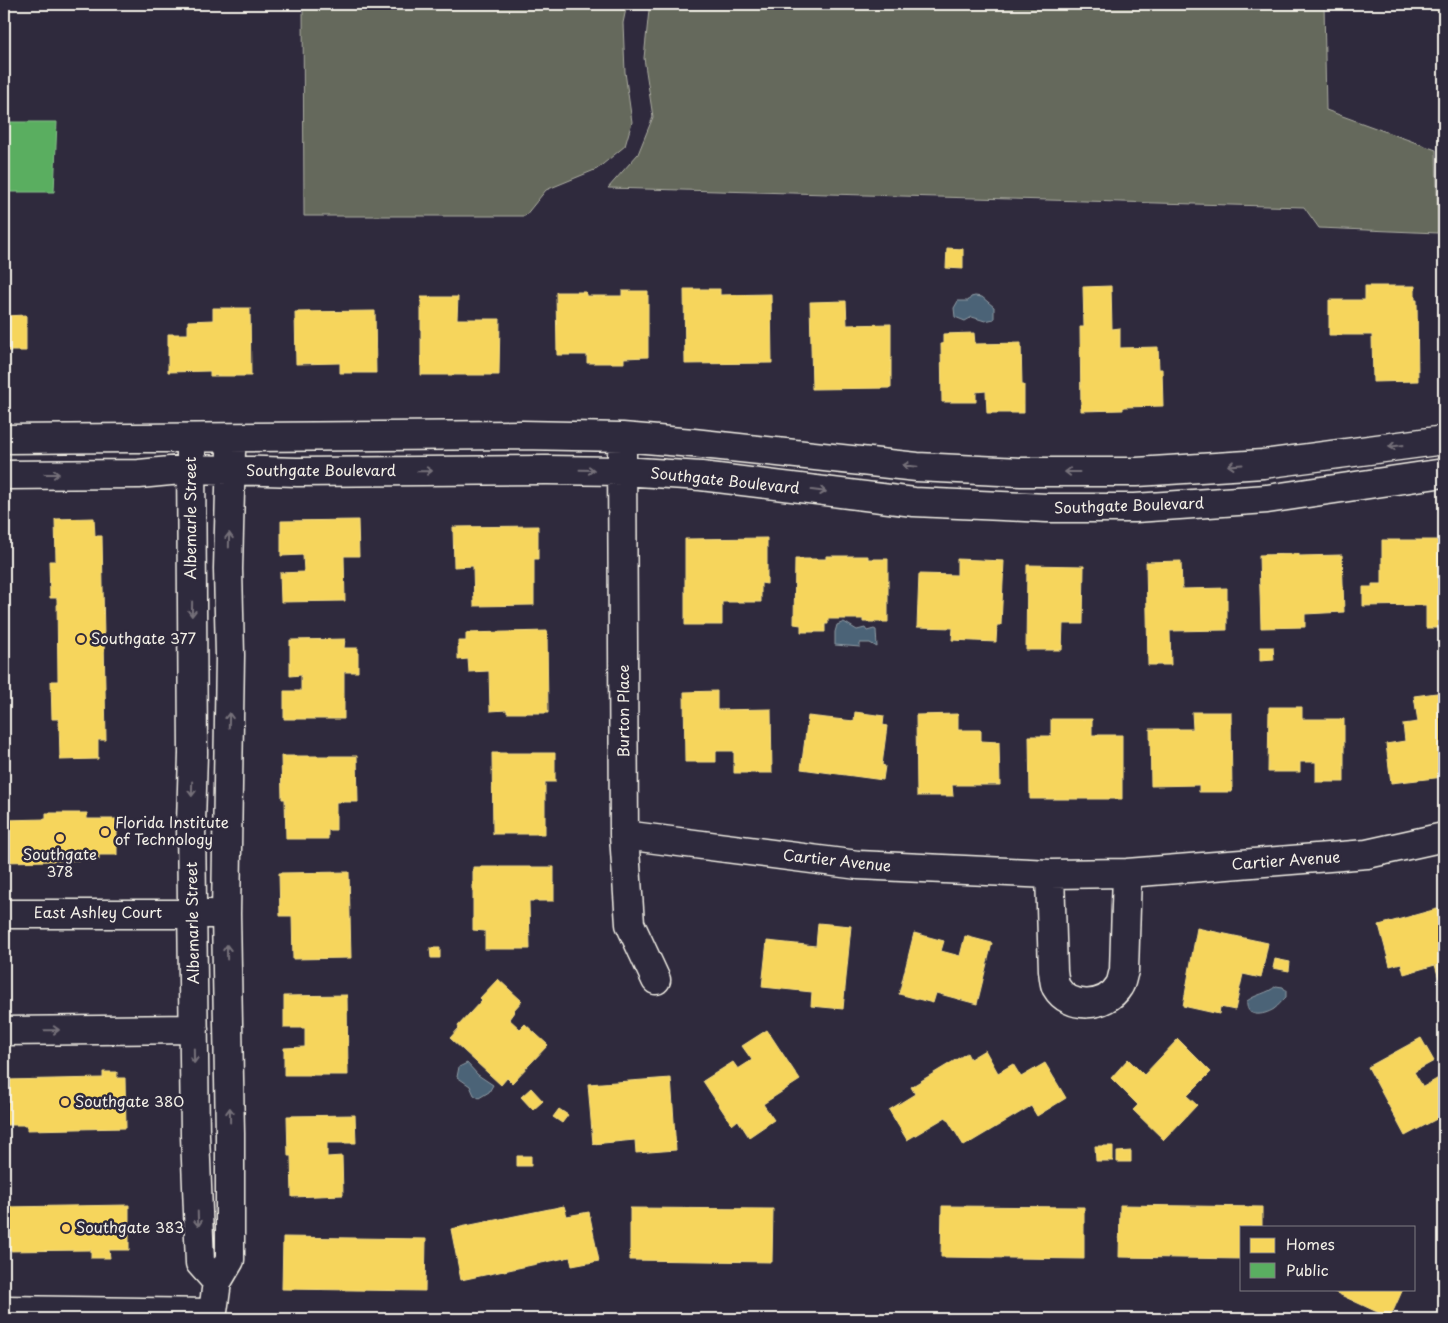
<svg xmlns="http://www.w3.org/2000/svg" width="1448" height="1323" font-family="'Playpen Sans',sans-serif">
	<rect width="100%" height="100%" fill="#2f2a3d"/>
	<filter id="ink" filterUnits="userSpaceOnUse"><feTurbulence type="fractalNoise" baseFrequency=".02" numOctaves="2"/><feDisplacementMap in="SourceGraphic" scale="10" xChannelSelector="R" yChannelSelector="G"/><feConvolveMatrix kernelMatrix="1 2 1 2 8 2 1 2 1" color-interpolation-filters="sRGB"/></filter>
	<g filter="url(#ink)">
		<path fill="#65695b" stroke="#acada2" d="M 303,4 L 627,4 L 623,23 L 625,72 L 632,122 L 625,146 L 597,169 L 546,190 L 525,216 L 304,216 Z
			M 652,4 L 1324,4 L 1326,110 L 1436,150 L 1438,233 L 1319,228 L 1304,207 L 608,188 L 638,154 L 653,117 L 644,58 L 649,10 Z"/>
		<path fill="#4c6377" stroke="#8f9ca4" d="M 975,296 L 982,297 L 994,307 L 994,319 L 985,321 L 972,317 L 965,321 L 955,317 L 954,308 L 958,301 L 968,301 L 971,297 Z
			M 844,622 L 857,630 L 865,628 L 867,631 L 874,629 L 876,630 L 877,647 L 870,643 L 860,643 L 860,647 L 835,645 L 835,632 L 837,625 Z
			M 1276,986 L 1283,987 L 1286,991 L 1286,997 C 1282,1001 1278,1006 1274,1009 C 1263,1016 1245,1018 1247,1001 C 1256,994 1267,994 1276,986 Z
			M 467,1063 L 478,1075 L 493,1085 L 489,1092 L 479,1098 L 474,1095 L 470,1086 L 457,1077 L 459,1067 Z"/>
		<path fill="#f6d55c" stroke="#f5dd86" d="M 1423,4 L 1444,4 L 1444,13 Z
			M 947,248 L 963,249 L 963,269 L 946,268 Z
			M 1111,286 L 1112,329 L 1120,328 L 1120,348 L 1158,347 L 1159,369 L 1162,369 L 1163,406 L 1123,407 L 1123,410 L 1081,411 L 1080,327 L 1084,327 L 1083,287 Z
			M 1365,286 L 1415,286 L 1415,300 L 1417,300 L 1418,381 L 1373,382 L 1372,335 L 1329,335 L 1329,300 L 1365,300 Z
			M 684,289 L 720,289 L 720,295 L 771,294 L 772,363 L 685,364 Z
			M 622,291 L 648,291 L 648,357 L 624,358 L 624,363 L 587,363 L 587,355 L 557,355 L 556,292 L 586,292 L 586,296 L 622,296 Z
			M 421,297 L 458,297 L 457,319 L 500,319 L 499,375 L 421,375 Z
			M 846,301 L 847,325 L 891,324 L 891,388 L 812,389 L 810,302 Z
			M 213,308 L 250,308 L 251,376 L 210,376 L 210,371 L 168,372 L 168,334 L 188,334 L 188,321 L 213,320 Z
			M 375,311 L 376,373 L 340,373 L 340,363 L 296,364 L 295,312 Z
			M 26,315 L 26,351 L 5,351 L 5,360 L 4,360 L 4,316 Z
			M 974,333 L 975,344 L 1021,343 L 1022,385 L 1024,385 L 1024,413 L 987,413 L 986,391 L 976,392 L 976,402 L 942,402 L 941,344 L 943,344 L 943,334 Z
			M 94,518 L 95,536 L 102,536 L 106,740 L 98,740 L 98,759 L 60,760 L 59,719 L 52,719 L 51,681 L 58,681 L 57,598 L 50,598 L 49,561 L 56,561 L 55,519 Z
			M 358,520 L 359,556 L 344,556 L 345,601 L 281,602 L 280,573 L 304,572 L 303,555 L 281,556 L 281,521 Z
			M 538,526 L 538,559 L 534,559 L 534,605 L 474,606 L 473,566 L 454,567 L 453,527 Z
			M 767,538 L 767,584 L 761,583 L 761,602 L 722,602 L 722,625 L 685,625 L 685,539 Z
			M 1382,540 L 1444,540 L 1444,628 L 1426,628 L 1426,605 L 1363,606 L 1363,587 L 1372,587 L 1372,584 L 1382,584 Z
			M 1299,554 L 1299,556 L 1342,555 L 1344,612 L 1305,614 L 1305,627 L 1261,628 L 1259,555 Z
			M 826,556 L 868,556 L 868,559 L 888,559 L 888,622 L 863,622 L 863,619 L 828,619 L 828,624 L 825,624 L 825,632 L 801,632 L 801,625 L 794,624 L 795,559 L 826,559 Z
			M 957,559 L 1004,561 L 1001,625 L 997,625 L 996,642 L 952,640 L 953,628 L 917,627 L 919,574 L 957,575 Z
			M 1181,561 L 1182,589 L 1227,588 L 1227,630 L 1170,631 L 1171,665 L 1148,665 L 1146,562 Z
			M 1027,565 L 1084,566 L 1083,624 L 1063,624 L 1062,650 L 1026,650 Z
			M 547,631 L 548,713 L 507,713 L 507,710 L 490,711 L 489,671 L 469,672 L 468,659 L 458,660 L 458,641 L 466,641 L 466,633 Z
			M 345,639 L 344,648 L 358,648 L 358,672 L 344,672 L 344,719 L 284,719 L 284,691 L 301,691 L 301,675 L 290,676 L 290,640 Z
			M 1260,647 L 1273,647 L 1274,660 L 1260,661 Z
			M 717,691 L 717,710 L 771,709 L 772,773 L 734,773 L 734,751 L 716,751 L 716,762 L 685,762 L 684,692 Z
			M 1444,692 L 1444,777 L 1391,783 L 1386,744 L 1405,741 L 1403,724 L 1418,722 L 1414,696 Z
			M 1269,707 L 1302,707 L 1302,719 L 1344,719 L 1344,782 L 1316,782 L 1316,762 L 1300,762 L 1300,772 L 1268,772 Z
			M 855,712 L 884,716 L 883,725 L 887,726 L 882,765 L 885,766 L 883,780 L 801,769 L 808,716 L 854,721 Z
			M 1192,712 L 1231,712 L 1232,792 L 1199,792 L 1199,785 L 1151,786 L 1150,729 L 1193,729 Z
			M 958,714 L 958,730 L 981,730 L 981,741 L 999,742 L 1000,785 L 952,785 L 953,796 L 917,796 L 916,715 Z
			M 1051,719 L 1092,719 L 1092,735 L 1122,735 L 1122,799 L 1030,799 L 1029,736 L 1051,736 Z
			M 492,753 L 555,753 L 555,782 L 545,782 L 545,834 L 493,834 Z
			M 281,756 L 357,756 L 358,802 L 336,802 L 336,830 L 328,830 L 328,839 L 286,839 L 285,799 L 282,799 Z
			M 46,813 L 87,813 L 87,819 L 117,819 L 117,855 L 99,855 L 99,860 L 4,862 L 4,820 L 46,819 Z
			M 473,867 L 554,867 L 554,901 L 529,901 L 530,949 L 485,949 L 485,931 L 473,930 Z
			M 349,872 L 351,958 L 293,959 L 292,916 L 280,916 L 279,873 Z
			M 1444,907 L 1444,985 L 1441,985 L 1435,965 L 1404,974 L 1401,963 L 1390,966 L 1379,925 Z
			M 818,923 L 851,926 L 843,1009 L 811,1006 L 812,992 L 762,987 L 767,941 L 816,946 Z
			M 1197,928 L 1268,943 L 1261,978 L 1243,974 L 1235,1010 L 1220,1007 L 1219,1014 L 1183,1006 Z
			M 914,933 L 944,941 L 941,951 L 960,956 L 965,936 L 992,943 L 977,1004 L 936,993 L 933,1003 L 899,994 Z
			M 430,948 L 440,948 L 440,958 L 431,958 Z
			M 1275,959 L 1290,962 L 1289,971 L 1273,968 Z
			M 498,979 L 522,1001 L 513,1011 L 514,1012 L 509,1019 L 520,1029 L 525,1024 L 548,1045 L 512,1083 L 507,1078 L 501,1085 L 450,1038 L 459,1028 L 458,1026 L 482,1000 L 480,998 Z
			M 347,995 L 348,1075 L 284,1075 L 284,1048 L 305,1047 L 305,1028 L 284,1028 L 284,996 Z
			M 767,1030 L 800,1080 L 763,1104 L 774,1120 L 749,1137 L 738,1120 L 732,1125 L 703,1081 L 733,1062 L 738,1069 L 752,1060 L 742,1046 Z
			M 1421,1038 L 1434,1061 L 1414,1072 L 1423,1087 L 1442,1076 L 1444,1080 L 1444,1115 L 1405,1136 L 1368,1067 Z
			M 1178,1039 L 1211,1072 L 1187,1096 L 1197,1105 L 1164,1140 L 1133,1110 L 1138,1105 L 1111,1078 L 1128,1059 L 1144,1075 Z
			M 985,1050 L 998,1073 L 1013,1064 L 1021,1077 L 1045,1063 L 1066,1098 L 1037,1116 L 1031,1106 L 964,1146 L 946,1117 L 907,1140 L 889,1110 L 915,1094 L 911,1087 L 967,1053 L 970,1059 Z
			M 103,1072 L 117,1072 L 117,1078 L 125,1078 L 126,1128 L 27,1130 L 27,1125 L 4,1125 L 4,1080 L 103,1078 Z
			M 671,1078 L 676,1150 L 636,1153 L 635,1140 L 593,1144 L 588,1084 Z
			M 531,1088 L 543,1101 L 533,1110 L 521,1097 Z
			M 559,1109 L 568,1115 L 562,1123 L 553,1117 Z
			M 355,1115 L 356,1143 L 327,1143 L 327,1157 L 342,1156 L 343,1195 L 292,1197 L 291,1156 L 288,1156 L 287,1116 Z
			M 1095,1146 L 1113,1146 L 1113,1161 L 1096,1161 Z
			M 1131,1151 L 1131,1162 L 1117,1162 L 1117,1152 Z
			M 517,1156 L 531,1156 L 531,1166 L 517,1166 Z
			M 129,1205 L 129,1250 L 109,1250 L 110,1258 L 91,1258 L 91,1250 L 4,1251 L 4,1207 Z
			M 1120,1205 L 1262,1207 L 1262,1227 L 1242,1227 L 1242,1259 L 1119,1257 Z
			M 564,1206 L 567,1216 L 589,1212 L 599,1261 L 572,1266 L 570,1257 L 461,1280 L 451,1229 Z
			M 942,1206 L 1084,1207 L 1084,1259 L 941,1257 Z
			M 630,1208 L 773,1209 L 772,1262 L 630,1260 Z
			M 283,1237 L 426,1239 L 425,1291 L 282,1289 Z
			M 1328,1289 L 1403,1289 L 1390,1318 Z"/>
		<path fill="#5aae61" stroke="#88c28a" d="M 4,58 L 7,122 L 57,122 L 54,192 L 4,192 Z"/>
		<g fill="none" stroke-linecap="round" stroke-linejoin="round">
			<g stroke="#f4f1e8" stroke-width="31">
				<path id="minor" d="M 4,439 L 522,435 L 622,437 L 693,443 L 917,467 L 1021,472 L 1137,472 L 1263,464 L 1444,440
					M 191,451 L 193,753 L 191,824 L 195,1135 L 200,1263 L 217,1282
					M 622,454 L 624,835 L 630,924 L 656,980
					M 4,475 L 139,474 L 191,469 L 297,472 L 547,470 L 622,471 L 701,476 L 914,502 L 1047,508 L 1135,508 L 1267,499 L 1444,473
					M 624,835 L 858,865 L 1050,874 L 1127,873 L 1367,854 L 1444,837
					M 1050,874 L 1053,971 C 1054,976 1054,983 1056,987 C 1069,1010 1106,1008 1119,986 C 1122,982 1122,976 1124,971 L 1127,873
					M 4,914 L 210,914
					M 4,1031 L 194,1029
					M 4,1310 L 212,1313
					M 212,1319 L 217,1282 L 230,1260 L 230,1133 L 226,914 L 230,655 L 228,569 L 231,451"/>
			</g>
			<use href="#minor" stroke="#2f2a3d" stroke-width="28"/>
		</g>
		<defs><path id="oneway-shaft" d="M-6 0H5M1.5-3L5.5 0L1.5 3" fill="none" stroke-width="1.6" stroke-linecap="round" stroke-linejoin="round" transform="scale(1.25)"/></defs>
		<g stroke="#747079">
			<use href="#oneway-shaft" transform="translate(1396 446) rotate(173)"/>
			<use href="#oneway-shaft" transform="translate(1235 465) rotate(176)"/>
			<use href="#oneway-shaft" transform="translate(910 466) rotate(-174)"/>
			<use href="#oneway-shaft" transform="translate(587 470) rotate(1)"/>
			<use href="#oneway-shaft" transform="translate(425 471) rotate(-1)"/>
			<use href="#oneway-shaft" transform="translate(1072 472) rotate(-180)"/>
			<use href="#oneway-shaft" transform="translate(52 474)"/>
			<use href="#oneway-shaft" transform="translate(819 491) rotate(7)"/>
			<use href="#oneway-shaft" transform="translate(229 540) rotate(-89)"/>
			<use href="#oneway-shaft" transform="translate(192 609) rotate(91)"/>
			<use href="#oneway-shaft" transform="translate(229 720) rotate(-89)"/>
			<use href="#oneway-shaft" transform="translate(192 789) rotate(91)"/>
			<use href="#oneway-shaft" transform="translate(227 952) rotate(-91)"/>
			<use href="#oneway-shaft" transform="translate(52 1030) rotate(-1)"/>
			<use href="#oneway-shaft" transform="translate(194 1056) rotate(89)"/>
			<use href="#oneway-shaft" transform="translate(230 1115) rotate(-91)"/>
			<use href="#oneway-shaft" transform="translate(198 1219) rotate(88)"/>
		</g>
	</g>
	<g fill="#ffd166" stroke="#2f2a3d" stroke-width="2">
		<circle cx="81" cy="639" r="5"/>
		<circle cx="105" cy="832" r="5"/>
		<circle cx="60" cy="838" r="5"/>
		<circle cx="65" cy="1102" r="5"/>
		<circle cx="66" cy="1228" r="5"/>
	</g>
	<g text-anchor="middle" stroke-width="5" stroke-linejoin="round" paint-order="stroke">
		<g font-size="15" fill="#f4f1e8" stroke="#2f2a3d">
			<text x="321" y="476">Southgate Boulevard</text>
			<text transform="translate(725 481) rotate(6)" y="5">Southgate Boulevard</text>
			<text transform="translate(1129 506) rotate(-2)" y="5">Southgate Boulevard</text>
			<text transform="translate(191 518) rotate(-90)" y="5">Albemarle Street</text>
			<text transform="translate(624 711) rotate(-90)" y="5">Burton Place</text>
			<text transform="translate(837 861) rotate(6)" y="5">Cartier Avenue</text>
			<text transform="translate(1286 861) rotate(-4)" y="5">Cartier Avenue</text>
			<text x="98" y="918">East Ashley Court</text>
			<text transform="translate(193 923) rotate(-91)" y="5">Albemarle Street</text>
		</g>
		<g font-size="15" fill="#f4f1e8" stroke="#2f2a3d" text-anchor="start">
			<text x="91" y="644">Southgate 377</text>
			<text x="115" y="828">Florida Institute<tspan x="115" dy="17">of Technology</tspan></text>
			<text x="60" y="860" text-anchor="middle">Southgate<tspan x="60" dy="17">378</tspan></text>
			<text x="75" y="1107">Southgate 380</text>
			<text x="76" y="1233">Southgate 383</text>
		</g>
	</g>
	<rect width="1448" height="1323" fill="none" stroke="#2f2a3d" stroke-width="20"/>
	<rect x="10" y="10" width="1428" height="1303" fill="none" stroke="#f4f1e8" stroke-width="2" filter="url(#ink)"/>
	<rect x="1240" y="1226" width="175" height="65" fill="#2f2a3d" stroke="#7e7a81"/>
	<rect x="1250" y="1238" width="25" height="15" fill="#f6d55c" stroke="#7e7a81"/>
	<text x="1286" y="1250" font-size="15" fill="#f4f1e8">Homes</text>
	<rect x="1250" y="1263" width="25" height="15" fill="#5aae61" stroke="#7e7a81"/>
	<text x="1286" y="1276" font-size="15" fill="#f4f1e8">Public</text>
</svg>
